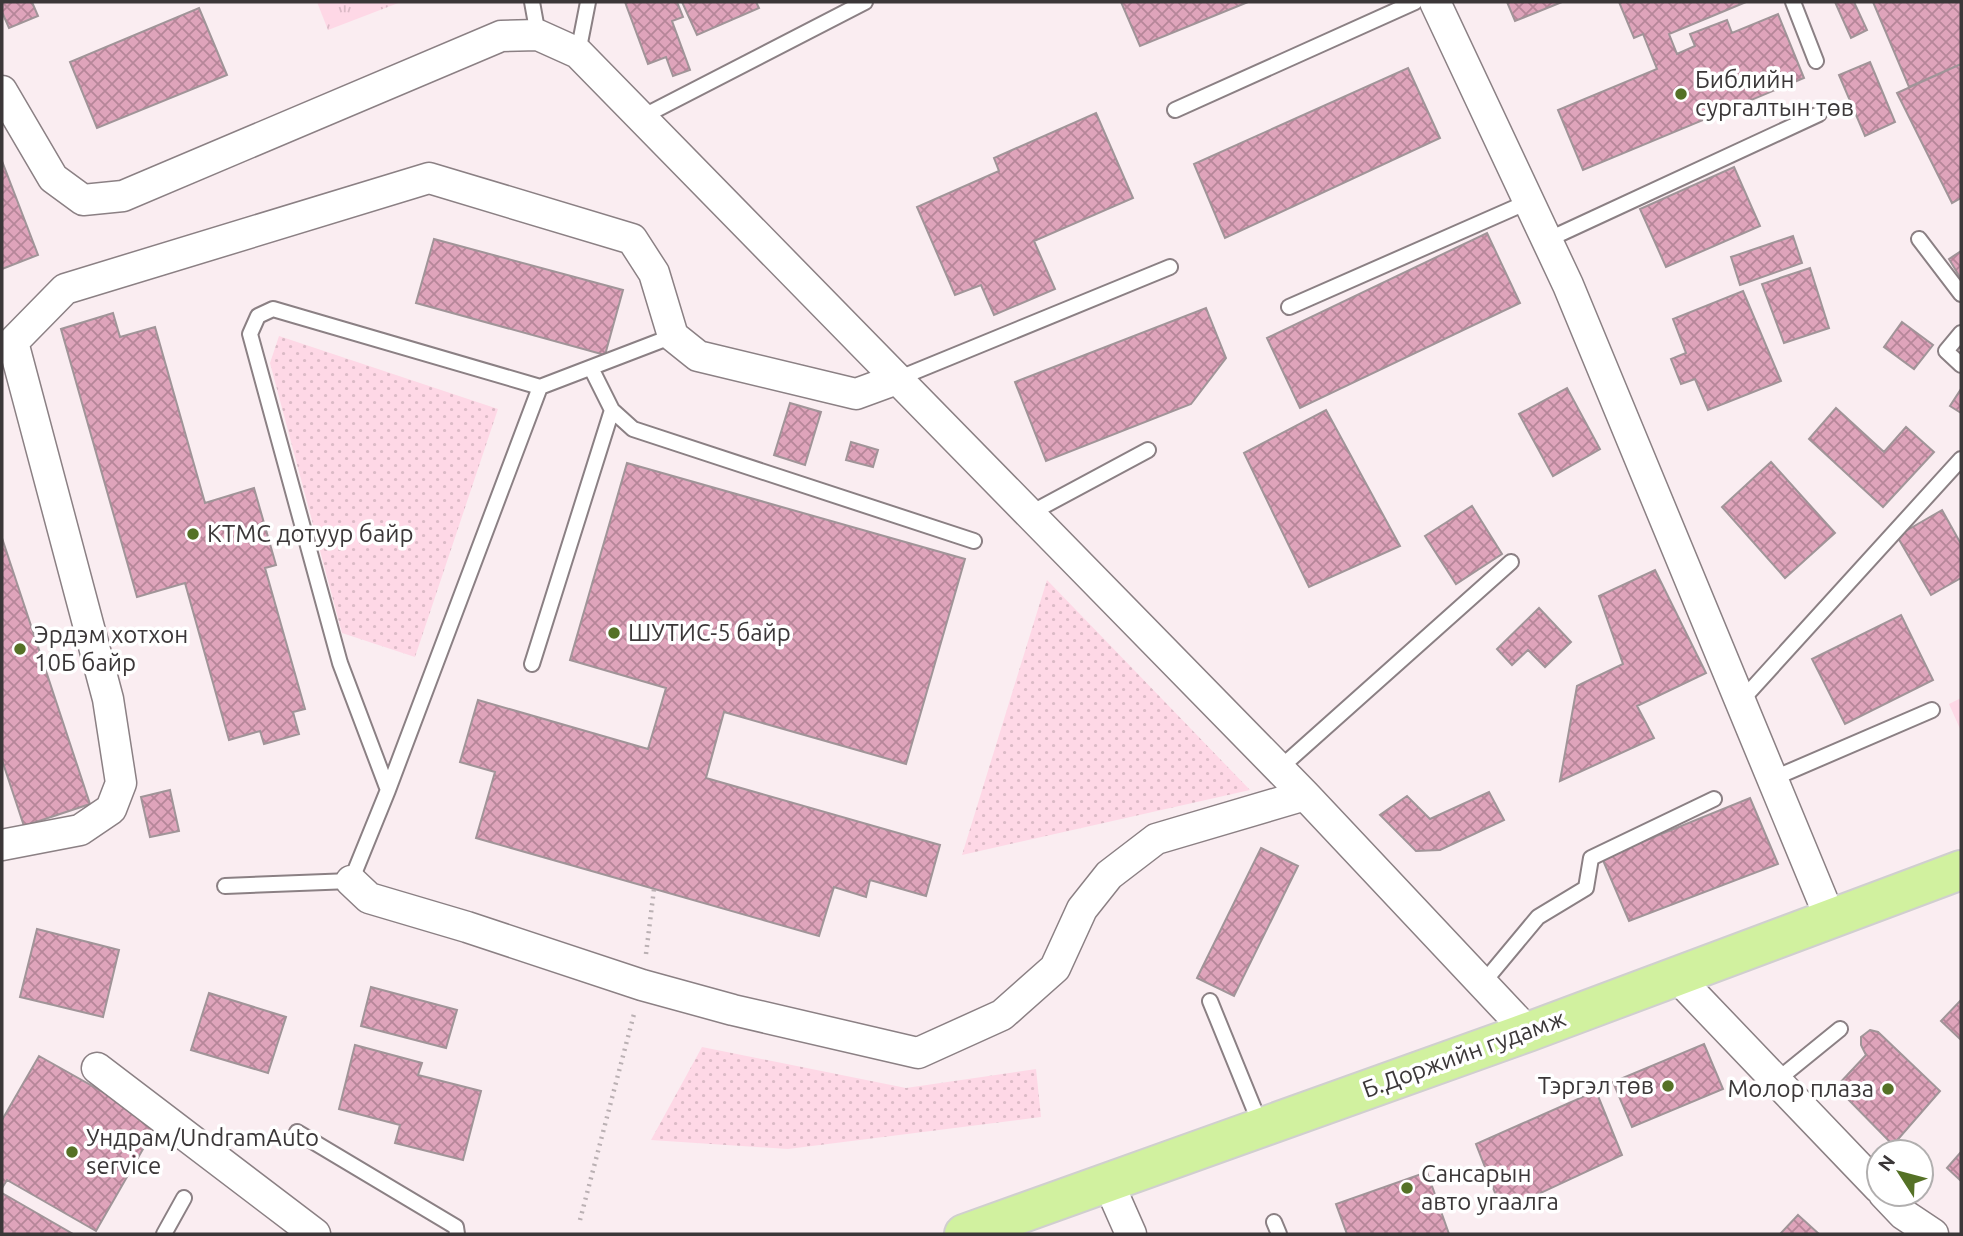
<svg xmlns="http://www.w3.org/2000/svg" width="1963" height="1236" font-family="Ubuntu,sans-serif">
	<defs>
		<pattern id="grass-dots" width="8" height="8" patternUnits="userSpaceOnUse" patternTransform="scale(1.75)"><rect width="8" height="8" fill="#fed8e6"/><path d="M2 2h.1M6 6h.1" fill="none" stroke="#dbbac6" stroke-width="1.8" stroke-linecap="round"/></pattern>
		<pattern id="park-tufts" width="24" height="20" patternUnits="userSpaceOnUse" patternTransform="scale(1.75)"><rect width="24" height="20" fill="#fed8e6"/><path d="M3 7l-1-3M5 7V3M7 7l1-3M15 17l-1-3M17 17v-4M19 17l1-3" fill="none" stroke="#dbbac6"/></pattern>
		<pattern id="building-cross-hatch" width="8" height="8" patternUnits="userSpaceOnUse" patternTransform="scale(1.75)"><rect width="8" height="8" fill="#dfa4bb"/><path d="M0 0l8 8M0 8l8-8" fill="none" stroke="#b68699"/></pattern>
	</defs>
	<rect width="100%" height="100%" fill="#faedf1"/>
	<path fill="url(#grass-dots)" d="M 279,336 L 498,409 L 415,657 L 342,633 L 270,363 Z
		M 1047,580 L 1250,790 L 962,855 Z
		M 702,1047 L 906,1088 L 1036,1069 L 1041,1117 L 788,1149 L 651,1140 Z"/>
	<path fill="url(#park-tufts)" d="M 317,2 L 401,2 L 328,30 Z"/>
	<path fill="#fed8e6" d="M 1961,698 L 1961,731 L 1949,704 Z"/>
	<path fill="url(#building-cross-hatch)" stroke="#a09498" stroke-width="2" d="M 2,2 L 32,2 L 38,16 L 9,28 L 2,12 Z
		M 625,2 L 677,2 L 683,17 L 672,21 L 690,70 L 673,76 L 666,57 L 648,64 Z
		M 682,2 L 756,2 L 759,8 L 697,35 Z
		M 1121,2 L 1248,2 L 1140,46 Z
		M 1507,2 L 1562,2 L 1515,21 Z
		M 1619,2 L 1746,2 L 1669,34 L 1677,54 L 1695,46 L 1690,34 L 1727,20 L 1732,33 L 1778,14 L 1804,78 L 1583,170 L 1558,110 L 1657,69 L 1643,34 L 1634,38 Z
		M 1835,2 L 1854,2 L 1867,30 L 1851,38 Z
		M 1873,2 L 1961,2 L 1961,64 L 1909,87 Z
		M 199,8 L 227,75 L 97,128 L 70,62 Z
		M 1870,62 L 1895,122 L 1865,136 L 1839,75 Z
		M 1961,64 L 1961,198 L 1952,203 L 1897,93 Z
		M 1408,68 L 1440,138 L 1225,238 L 1194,164 Z
		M 1096,113 L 1133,198 L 1034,241 L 1055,289 L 994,315 L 981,285 L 955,295 L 917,207 L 999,171 L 994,158 Z
		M 2,161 L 38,255 L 2,269 Z
		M 1734,167 L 1760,226 L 1666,267 L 1640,209 Z
		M 1487,233 L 1520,303 L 1300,408 L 1267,338 Z
		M 1793,236 L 1802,263 L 1740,285 L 1731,257 Z
		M 434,239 L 623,290 L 605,355 L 416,303 Z
		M 1961,251 L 1961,279 L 1949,259 Z
		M 1810,268 L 1829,328 L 1784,343 L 1762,284 Z
		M 1743,291 L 1781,381 L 1708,410 L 1695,379 L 1681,384 L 1671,359 L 1686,353 L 1673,319 Z
		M 1206,308 L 1226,358 L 1191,404 L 1046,461 L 1015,382 Z
		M 113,313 L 120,337 L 155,327 L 205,503 L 254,488 L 276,565 L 265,568 L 305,709 L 293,712 L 299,734 L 264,744 L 260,731 L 229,740 L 185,583 L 137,597 L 61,329 Z
		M 1902,322 L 1933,345 L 1914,369 L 1884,347 Z
		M 1567,388 L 1600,449 L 1553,476 L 1519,414 Z
		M 1961,389 L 1961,413 L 1950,406 Z
		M 790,403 L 821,412 L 805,465 L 774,455 Z
		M 1836,408 L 1884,452 L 1906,427 L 1934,452 L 1883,507 L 1809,439 Z
		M 1326,410 L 1400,546 L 1309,587 L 1244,453 Z
		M 851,442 L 878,450 L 873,467 L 846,460 Z
		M 1771,462 L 1835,533 L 1785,578 L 1722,507 Z
		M 627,463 L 965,559 L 906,764 L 724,712 L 706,778 L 940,845 L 926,896 L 870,880 L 866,897 L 834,887 L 819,936 L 476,838 L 495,772 L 460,762 L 478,700 L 648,749 L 666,688 L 570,660 Z
		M 1472,506 L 1502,554 L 1456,584 L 1425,536 Z
		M 1942,510 L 1961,544 L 1961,578 L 1931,595 L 1897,536 Z
		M 2,538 L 90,804 L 24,826 L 2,760 Z
		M 1655,570 L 1706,673 L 1637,706 L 1654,738 L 1560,781 L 1577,686 L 1623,664 L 1599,596 Z
		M 1539,608 L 1571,642 L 1545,667 L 1528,650 L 1512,665 L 1497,649 Z
		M 1901,615 L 1933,680 L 1845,724 L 1812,659 Z
		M 170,790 L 179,831 L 150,837 L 141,797 Z
		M 1489,792 L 1504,820 L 1440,850 L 1416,851 L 1380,815 L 1407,796 L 1430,819 Z
		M 1750,798 L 1778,864 L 1629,921 L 1602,858 Z
		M 1261,848 L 1298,866 L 1234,996 L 1197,978 Z
		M 37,929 L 119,950 L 103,1017 L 20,997 Z
		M 371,987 L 457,1010 L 446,1048 L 361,1026 Z
		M 209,993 L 286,1017 L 268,1073 L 191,1050 Z
		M 1961,1000 L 1961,1040 L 1941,1021 Z
		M 1870,1030 L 1878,1032 L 1940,1091 L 1893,1145 L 1836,1087 L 1866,1055 L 1861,1045 L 1861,1037 Z
		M 1704,1044 L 1723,1089 L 1632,1127 L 1613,1082 Z
		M 355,1045 L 422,1063 L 418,1075 L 481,1091 L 463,1160 L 395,1143 L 400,1125 L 339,1109 Z
		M 39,1056 L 158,1123 L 96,1231 L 7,1180 L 2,1188 L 2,1120 Z
		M 1596,1091 L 1622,1155 L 1502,1211 L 1476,1144 Z
		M 1961,1152 L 1961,1181 L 1947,1168 Z
		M 1427,1172 L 1449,1234 L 1347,1234 L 1336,1204 Z
		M 2,1193 L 73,1234 L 2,1234 Z
		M 1798,1215 L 1819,1234 L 1780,1234 Z"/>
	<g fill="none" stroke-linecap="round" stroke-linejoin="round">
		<g stroke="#8b8084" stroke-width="18">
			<path id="service" d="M 532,2 L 538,35
				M 1793,2 L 1816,61
				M 578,53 L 588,2
				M 1175,110 L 1415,2
				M 640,118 L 865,2
				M 1919,239 L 1961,294
				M 1547,240 L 1819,114
				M 1289,307 L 1530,201
				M 1961,333 L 1946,351 L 1961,365
				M 591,368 L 612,410 L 633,429 L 974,541
				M 897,379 L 1170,267
				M 1029,514 L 1148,450
				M 532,664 L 612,410
				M 1740,702 L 1961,459
				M 1279,769 L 1511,562
				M 1772,779 L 1932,710
				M 388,790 L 540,387 L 673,336
				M 225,886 L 351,881 L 388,790 L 340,663 L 250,334 L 258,316 L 273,309 L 540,387
				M 1483,983 L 1538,917 L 1586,888 L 1591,858 L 1714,799
				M 1210,1001 L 1261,1126
				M 1776,1081 L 1840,1029
				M 297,1132 L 456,1227 L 457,1234
				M 1274,1222 L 1279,1234
				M 164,1234 L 184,1198"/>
		</g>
		<g stroke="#8b8084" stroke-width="33">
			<path id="minor" d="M 1435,2 L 1568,285 L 1830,918
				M 2,91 L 53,178 L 83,200 L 123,196 L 501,36 L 538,35 L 578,53 L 1305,795 L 1528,1032
				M 2,845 L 80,830 L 111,809 L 121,783 L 108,699 L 13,342 L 65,289 L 429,178 L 632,239 L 654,273 L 673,336 L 698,356 L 856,394 L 897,379
				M 351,881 L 369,898 L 467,927 L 642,985 L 733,1010 L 918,1053 L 1002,1015 L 1055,968 L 1082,909 L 1109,875 L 1156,839 L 1305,795
				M 1676,976 L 1879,1188
				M 97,1068 L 315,1234
				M 1108,1182 L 1131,1234
				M 1884,1194 L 1903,1214 L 1933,1234"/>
		</g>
		<g stroke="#d0cfcf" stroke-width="42">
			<path id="primary" d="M 964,1234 L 1528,1032 L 1961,870"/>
		</g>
		<path stroke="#bab0b3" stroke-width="4.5" stroke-dasharray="2 5" stroke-linecap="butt" d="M 646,954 L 654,889
			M 580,1220 L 634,1014"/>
		<use href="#service" stroke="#fff" stroke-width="14"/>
		<use href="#minor" stroke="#fff" stroke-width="30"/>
		<use href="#primary" stroke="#d1f19f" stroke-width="38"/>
	</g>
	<g fill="#557126" stroke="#fff" stroke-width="2.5">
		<circle cx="1681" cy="94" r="7"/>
		<circle cx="193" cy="534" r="7"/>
		<circle cx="614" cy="633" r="7"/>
		<circle cx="20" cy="649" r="7"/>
		<circle cx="1668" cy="1086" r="7"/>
		<circle cx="1888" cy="1089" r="7"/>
		<circle cx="72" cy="1152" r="7"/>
		<circle cx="1407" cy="1188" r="7"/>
	</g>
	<g text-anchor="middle" stroke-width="7" stroke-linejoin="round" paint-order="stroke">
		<g font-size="24" fill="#3b3738" stroke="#fff" text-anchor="start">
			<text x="1695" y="88">Библийн<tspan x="1695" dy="28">сургалтын төв</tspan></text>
			<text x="207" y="542">KTMC дотуур байр</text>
			<text x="628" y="641">ШУТИС-5 байр</text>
			<text x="34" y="643">Эрдэм хотхон<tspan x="34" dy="28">10Б байр</tspan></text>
			<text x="1654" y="1094" text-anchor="end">Тэргэл төв</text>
			<text x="1874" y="1097" text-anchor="end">Молор плаза</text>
			<text x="86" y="1146">Ундрам/UndramAuto<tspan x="86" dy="28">service</tspan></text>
			<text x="1421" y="1182">Cансарын<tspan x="1421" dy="28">авто угаалга</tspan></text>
		</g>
		<g font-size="24" fill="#3b3738" stroke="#fff">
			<text transform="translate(1464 1054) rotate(-20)" y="8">Б.Доржийн гудамж</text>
		</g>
	</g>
	<rect width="1963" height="1236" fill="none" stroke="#3b3738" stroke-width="7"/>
	<g transform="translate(1900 1173) rotate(306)"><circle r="33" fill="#ffffff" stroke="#b1afaf" stroke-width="2"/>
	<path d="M0-5L12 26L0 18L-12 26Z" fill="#557126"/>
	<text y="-10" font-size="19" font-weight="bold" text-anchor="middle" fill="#3b3738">N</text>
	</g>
</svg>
